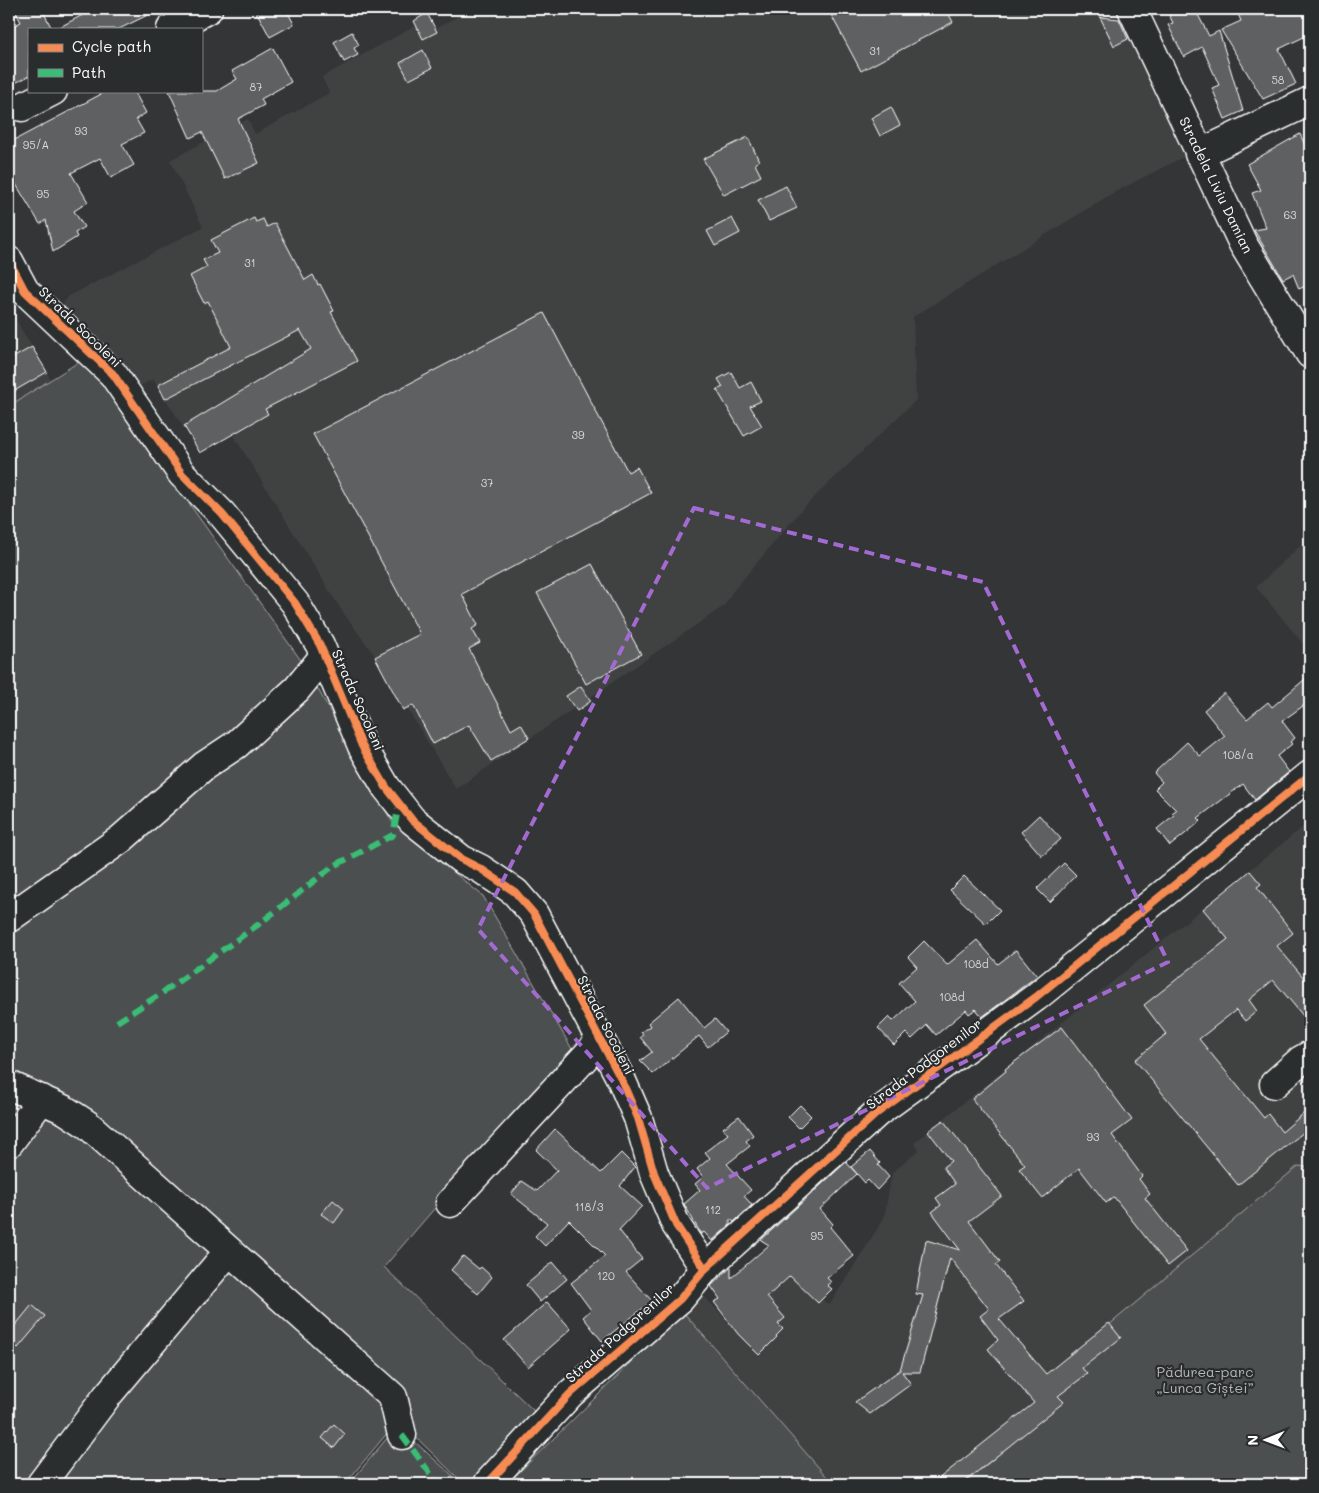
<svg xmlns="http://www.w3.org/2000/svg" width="1319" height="1493" font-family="Mali,sans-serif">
	<rect width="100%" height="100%" fill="#333536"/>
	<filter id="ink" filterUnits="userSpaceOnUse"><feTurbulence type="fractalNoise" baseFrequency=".02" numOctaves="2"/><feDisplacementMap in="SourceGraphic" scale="10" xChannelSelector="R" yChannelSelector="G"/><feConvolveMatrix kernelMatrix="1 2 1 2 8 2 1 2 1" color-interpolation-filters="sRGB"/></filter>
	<g filter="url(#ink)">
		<path fill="#404243" d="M 472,9 L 1097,9 L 1100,18 L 1121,21 L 1189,154 L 1113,193 L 913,317 L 916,400 L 803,508 L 733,591 L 724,606 L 456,789 L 376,657 L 342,611 L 232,433 L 198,450 L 153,379 L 135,389 L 65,311 L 63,303 L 69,296 L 203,227 L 170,160 L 248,119 L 255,134 L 329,93 L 322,77 L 417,25 L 423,35 Z
			M 9,308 L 51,380 L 9,406 Z
			M 1310,537 L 1310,652 L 1256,587 Z
			M 1310,821 L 1310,1163 L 1306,1167 L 1298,1166 L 1061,1401 L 964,1484 L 833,1484 L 683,1312 L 702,1294 L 758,1355 L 783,1330 L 779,1324 L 783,1317 L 763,1291 L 791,1268 L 829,1306 L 884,1218 L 892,1173 L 919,1150 L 914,1143 Z"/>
		<path fill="#4c4f50" stroke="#a6a7a8" d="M 85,358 L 305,666 L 392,822 L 483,896 L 572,1049 L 384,1267 L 534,1411 L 483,1477 L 464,1484 L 398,1420 L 345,1484 L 9,1484 L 9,406 Z
			M 1298,1166 L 1306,1167 L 1303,1169 L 1310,1176 L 1310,1484 L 964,1484 L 1061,1401 L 1045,1379 Z
			M 683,1312 L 833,1484 L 507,1484 Z
			M 397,1426 L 462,1484 L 349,1484 Z"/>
		<path fill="#5f6162" stroke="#fff" d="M 14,9 L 42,9 L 52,29 L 29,29 L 29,76 L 9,86 L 9,28 L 21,22 Z
			M 94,9 L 160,9 L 119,29 L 56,29 Z
			M 255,9 L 286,9 L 294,24 L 270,37 Z
			M 828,9 L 946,9 L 953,22 L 861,71 Z
			M 1166,9 L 1195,9 L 1209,36 L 1219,31 L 1243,111 L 1225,119 L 1212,88 L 1219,85 L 1202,47 L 1184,57 L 1168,25 L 1173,23 Z
			M 1236,9 L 1310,9 L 1310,34 L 1279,49 L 1296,84 L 1263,99 L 1221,30 L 1241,21 Z
			M 427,13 L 437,32 L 423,39 L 414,21 Z
			M 1100,17 L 1119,19 L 1128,39 L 1114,46 Z
			M 352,32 L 359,45 L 354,48 L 358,55 L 344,62 L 334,42 Z
			M 273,48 L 291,82 L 261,99 L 264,105 L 238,119 L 259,163 L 225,179 L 202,132 L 190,138 L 169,91 L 217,91 L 237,79 L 232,71 Z
			M 423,50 L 432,68 L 409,80 L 400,63 Z
			M 107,91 L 134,91 L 146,113 L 136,119 L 144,133 L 122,144 L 134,165 L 111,178 L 100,158 L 71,173 L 88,202 L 74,211 L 84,227 L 75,233 L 77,237 L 53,252 L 46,220 L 40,224 L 14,181 L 9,184 L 9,159 L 14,156 L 9,143 Z
			M 891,107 L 900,125 L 880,136 L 871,118 Z
			M 1300,134 L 1305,145 L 1310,143 L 1310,175 L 1305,178 L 1309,185 L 1305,187 L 1310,201 L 1310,284 L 1299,289 L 1293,274 L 1283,279 L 1254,230 L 1266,228 L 1252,193 L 1261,190 L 1247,164 Z
			M 748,137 L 759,161 L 755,164 L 761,176 L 724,195 L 703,159 Z
			M 786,186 L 797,208 L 769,221 L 758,200 Z
			M 254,218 L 256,222 L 263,219 L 267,227 L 275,223 L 305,280 L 313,275 L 318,285 L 320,284 L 334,311 L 331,312 L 357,361 L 265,409 L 268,414 L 200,453 L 184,426 L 311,349 L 300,330 L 165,399 L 158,385 L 231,347 L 208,301 L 204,303 L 190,276 L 207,267 L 203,260 L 218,253 L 211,240 Z
			M 732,218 L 740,233 L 715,246 L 707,231 Z
			M 544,313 L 628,472 L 637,467 L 651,493 L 462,594 L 478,625 L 472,629 L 480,643 L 469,649 L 511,730 L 521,724 L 529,738 L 491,761 L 469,725 L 433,744 L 413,705 L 403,710 L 375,657 L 420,634 L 313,434 Z
			M 32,347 L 47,372 L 9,394 L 9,360 Z
			M 731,372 L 740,388 L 751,382 L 761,401 L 750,406 L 762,426 L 744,436 L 717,390 L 723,387 L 718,379 Z
			M 592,564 L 641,654 L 586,684 L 537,593 Z
			M 1310,675 L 1310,701 L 1282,721 L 1295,738 L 1290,742 L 1292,744 L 1277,756 L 1289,772 L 1255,800 L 1243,784 L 1198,818 L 1201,821 L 1170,846 L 1157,829 L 1174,815 L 1172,813 L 1176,810 L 1155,789 L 1162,782 L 1154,773 L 1187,742 L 1200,756 L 1225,736 L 1204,710 L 1224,693 L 1247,719 L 1268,702 L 1272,707 Z
			M 581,686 L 591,701 L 577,711 L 566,696 Z
			M 1039,815 L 1061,839 L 1042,856 L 1021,832 Z
			M 1064,863 L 1076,875 L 1050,902 L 1037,889 Z
			M 1250,871 L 1261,884 L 1257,887 L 1293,933 L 1277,946 L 1303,977 L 1310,971 L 1310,1024 L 1273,980 L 1249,1000 L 1257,1011 L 1245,1021 L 1236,1010 L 1199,1039 L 1264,1118 L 1268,1114 L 1282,1132 L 1310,1108 L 1310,1127 L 1238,1185 L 1135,1060 L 1166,1034 L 1144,1005 L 1228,939 L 1203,909 Z
			M 964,876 L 1000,910 L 986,924 L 950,890 Z
			M 977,940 L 998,964 L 1016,950 L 1037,976 L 982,1017 L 976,1009 L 969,1014 L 966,1010 L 936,1035 L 927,1025 L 912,1039 L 906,1033 L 894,1045 L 878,1028 L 889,1017 L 893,1021 L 915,1001 L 899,983 L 917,967 L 908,957 L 924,941 L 947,965 Z
			M 679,997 L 704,1028 L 715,1019 L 726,1032 L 708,1047 L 699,1036 L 653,1074 L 640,1061 L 652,1052 L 640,1037 L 643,1035 L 641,1032 L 650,1026 L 648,1023 Z
			M 1062,1027 L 1132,1120 L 1112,1135 L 1142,1176 L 1139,1179 L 1150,1194 L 1145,1198 L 1187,1251 L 1168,1266 L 1114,1197 L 1106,1203 L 1079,1168 L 1042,1198 L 1019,1169 L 1025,1165 L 972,1099 L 1006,1071 L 1005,1069 Z
			M 800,1105 L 811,1116 L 799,1128 L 788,1117 Z
			M 739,1116 L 753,1135 L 746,1141 L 750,1146 L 727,1164 L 751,1190 L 744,1196 L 752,1205 L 734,1222 L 730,1219 L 730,1225 L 712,1241 L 704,1232 L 701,1234 L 684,1204 L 700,1190 L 695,1184 L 703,1177 L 697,1169 L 710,1158 L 705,1152 L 728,1134 L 723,1128 Z
			M 943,1120 L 1002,1196 L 969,1221 L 1000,1262 L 996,1265 L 1024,1301 L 999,1319 L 1046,1374 L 1109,1323 L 1121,1338 L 1082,1368 L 1087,1374 L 1058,1396 L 1064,1402 L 962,1484 L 932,1484 L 1034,1403 L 988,1349 L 998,1340 L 980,1316 L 989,1309 L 950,1258 L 920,1372 L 902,1372 L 911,1384 L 870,1414 L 855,1402 L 900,1370 L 923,1295 L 916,1294 L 926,1240 L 960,1250 L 932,1212 L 941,1205 L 936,1198 L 955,1184 L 943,1167 L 951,1161 L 928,1131 Z
			M 555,1129 L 601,1173 L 621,1153 L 635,1167 L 620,1186 L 642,1206 L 619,1230 L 642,1259 L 626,1272 L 652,1301 L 602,1341 L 583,1317 L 591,1310 L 571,1283 L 605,1256 L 569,1220 L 545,1246 L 535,1236 L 547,1223 L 511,1194 L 522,1181 L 537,1191 L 557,1170 L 536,1150 Z
			M 870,1151 L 880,1163 L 878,1165 L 889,1177 L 877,1190 L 868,1180 L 865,1183 L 851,1167 Z
			M 846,1162 L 857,1174 L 820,1209 L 833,1224 L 830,1227 L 854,1256 L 827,1278 L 831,1282 L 827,1285 L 832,1289 L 818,1303 L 790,1276 L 767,1297 L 785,1318 L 778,1324 L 783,1329 L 776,1336 L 777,1337 L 759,1355 L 738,1334 L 714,1302 L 720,1299 L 711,1286 L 731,1267 L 731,1278 L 769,1245 L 761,1240 Z
			M 333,1200 L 344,1209 L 334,1223 L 321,1214 Z
			M 463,1256 L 479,1269 L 481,1267 L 492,1277 L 478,1294 L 451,1270 Z
			M 553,1262 L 567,1279 L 540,1302 L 526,1285 Z
			M 547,1302 L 571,1329 L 528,1367 L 504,1340 Z
			M 32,1305 L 45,1316 L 18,1348 L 9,1341 L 9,1333 Z
			M 334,1424 L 345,1434 L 334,1448 L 322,1438 Z"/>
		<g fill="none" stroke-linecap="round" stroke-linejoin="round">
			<g stroke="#fff" stroke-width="31">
				<path id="minor" d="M 1132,9 L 1243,244 L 1310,354
					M 171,29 L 208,9
					M 22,107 L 53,91
					M 1199,154 L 1310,101
					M 9,261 L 25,291 L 113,374 L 182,474 L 222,514 L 295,603 L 320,645 L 362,746 L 386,787 L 412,820 L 461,859 L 481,869 L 515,892 L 534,914 L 621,1079 L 638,1118 L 654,1173 L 676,1225 L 705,1269
					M 9,918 L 121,839 L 204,766 L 237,744 L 297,689 L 324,656
					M 1274,1084 L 1301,1060 L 1310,1055
					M 9,1085 L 65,1110 L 88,1125 L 393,1397 L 402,1435
					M 9,1143 L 42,1099
					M 450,1203 L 600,1041
					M 489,1482 L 570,1394 L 680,1299 L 705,1269 L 877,1113 L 1036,997 L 1310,775
					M 41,1484 L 107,1396 L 229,1251"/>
			</g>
			<use href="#minor" stroke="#2a2d2e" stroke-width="28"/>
			<path stroke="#3abd76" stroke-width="6" stroke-dasharray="12 6" stroke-linecap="butt" d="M 117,1022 L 162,993 L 259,924 L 332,867 L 393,835 L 399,804
				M 402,1435 L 438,1484"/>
			<g stroke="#2a2d2e" stroke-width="11">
				<path id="cycleway" d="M 9,261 L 25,291 L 113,374 L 182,474 L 222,514 L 295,603 L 320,645 L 362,746 L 386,787 L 412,820 L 461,859 L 481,869 L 515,892 L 534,914 L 621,1079 L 638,1118 L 654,1173 L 676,1225 L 705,1269
					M 489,1482 L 570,1394 L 680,1299 L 705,1269 L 877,1113 L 1036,997 L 1310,775"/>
			</g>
			<use href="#cycleway" stroke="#f68b52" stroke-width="8"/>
		</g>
	</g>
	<path fill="none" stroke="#a36bd2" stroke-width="4" stroke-dasharray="10 6" stroke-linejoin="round" d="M 694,508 L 983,582 L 1168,962 L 707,1188 L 478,929 Z"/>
	<g text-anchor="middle" stroke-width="4.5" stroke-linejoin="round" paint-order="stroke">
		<g font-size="11" fill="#d7d8d8">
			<text x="875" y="55">31</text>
			<text x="1278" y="84">58</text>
			<text x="256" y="91">87</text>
			<text x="81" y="135">93</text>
			<text x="36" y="149">95/A</text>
			<text x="43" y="198">95</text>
			<text x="1290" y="219">63</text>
			<text x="250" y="267">31</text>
			<text x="578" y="439">39</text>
			<text x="487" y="487">37</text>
			<text x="1238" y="759">108/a</text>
			<text x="976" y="968">108d</text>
			<text x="952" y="1001">108d</text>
			<text x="1093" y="1141">93</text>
			<text x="589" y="1211">118/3</text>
			<text x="713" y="1214">112</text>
			<text x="817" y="1240">95</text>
			<text x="606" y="1280">120</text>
		</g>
		<g font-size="14" fill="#fff" stroke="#2a2d2e">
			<text transform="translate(1216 185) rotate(64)" y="5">Stradela Liviu Damian</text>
			<text transform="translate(80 327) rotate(44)" y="5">Strada Socoleni</text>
			<text transform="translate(358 700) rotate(66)" y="5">Strada Socoleni</text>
			<text transform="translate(606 1025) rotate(63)" y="5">Strada Socoleni</text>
			<text transform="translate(924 1064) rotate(-37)" y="5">Strada Podgorenilor</text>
			<text transform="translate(620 1333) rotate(-42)" y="5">Strada Podgorenilor</text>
		</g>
		<g font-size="14" fill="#b7b9b9" stroke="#2a2d2e">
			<text x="1205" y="1377">Pădurea-parc<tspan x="1205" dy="16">„Lunca Gîștei”</tspan></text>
		</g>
	</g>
	<rect width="1319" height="1493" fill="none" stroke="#2a2d2e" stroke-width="30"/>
	<rect x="15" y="15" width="1289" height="1463" fill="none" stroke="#fff" stroke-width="2" filter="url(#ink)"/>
	<rect x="28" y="28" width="175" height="65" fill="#2a2d2e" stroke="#7f8182"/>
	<rect x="38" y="44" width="25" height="8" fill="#f68b52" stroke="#7f8182"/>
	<text x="72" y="52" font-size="15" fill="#ffffff">Cycle path</text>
	<rect x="38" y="69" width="25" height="8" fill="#3abd76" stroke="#7f8182"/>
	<text x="72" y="78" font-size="15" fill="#ffffff">Path</text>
	<g transform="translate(1266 1440) rotate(269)" stroke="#2a2d2e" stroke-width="4" paint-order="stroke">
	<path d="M0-4L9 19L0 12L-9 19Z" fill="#ffffff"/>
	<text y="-8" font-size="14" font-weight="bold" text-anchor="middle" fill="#ffffff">N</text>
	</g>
</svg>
